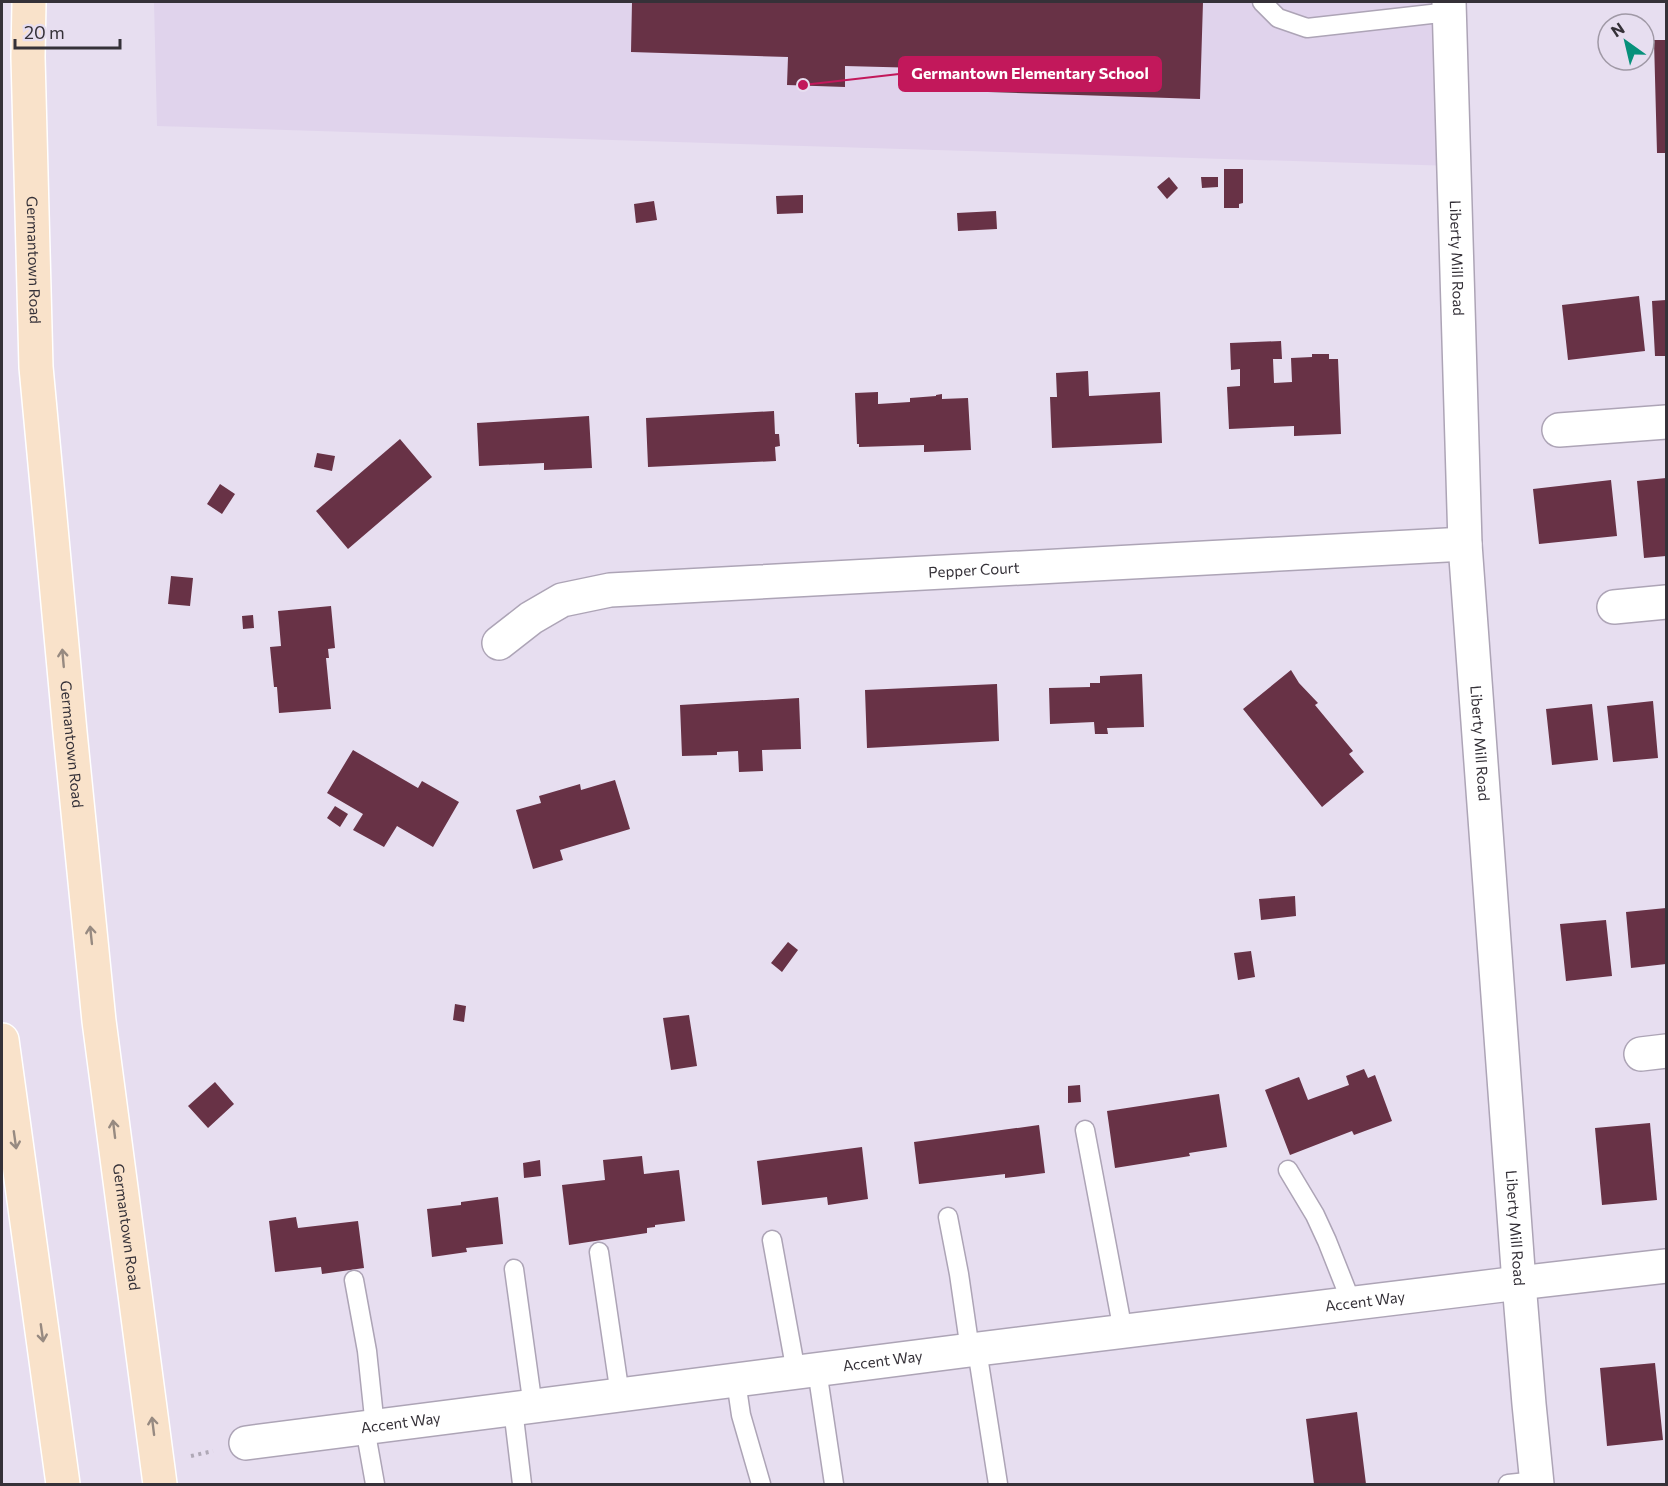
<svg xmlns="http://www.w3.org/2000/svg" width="1668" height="1486" font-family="Commissioner,sans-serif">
	<rect width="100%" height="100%" fill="#e7def0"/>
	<path fill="#e0d3ec" d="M 154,2 L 1449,2 L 1453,166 L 157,126 Z"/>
	<path fill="#683246" d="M 632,2 L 1203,2 L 1200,99 L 958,91 L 959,69 L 845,66 L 845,87 L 787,85 L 788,57 L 631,52 Z
		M 1654,40 L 1666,40 L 1666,153 L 1657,153 Z
		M 1224,169 L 1243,169 L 1243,203 L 1239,204 L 1239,208 L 1224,208 Z
		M 1169,177 L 1178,188 L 1167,199 L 1157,187 Z
		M 1201,177 L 1218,177 L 1218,187 L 1202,188 Z
		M 803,195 L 803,213 L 777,214 L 776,196 Z
		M 654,201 L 657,220 L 636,223 L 634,204 Z
		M 996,211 L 997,229 L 958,231 L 957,213 Z
		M 1639,296 L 1645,351 L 1568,360 L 1562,305 Z
		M 1666,300 L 1666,356 L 1655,356 L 1652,301 Z
		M 1281,341 L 1282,359 L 1273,359 L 1274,383 L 1292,382 L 1291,358 L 1312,357 L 1312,354 L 1329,354 L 1329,359 L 1338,359 L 1341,434 L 1294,436 L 1294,426 L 1229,429 L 1227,387 L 1240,386 L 1240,369 L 1231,370 L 1230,343 Z
		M 1088,371 L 1089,396 L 1160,392 L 1162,443 L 1052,448 L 1050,397 L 1057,397 L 1056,373 Z
		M 878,392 L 878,404 L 910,402 L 910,398 L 936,396 L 936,395 L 942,394 L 942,399 L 968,398 L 971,450 L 924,452 L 924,445 L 859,447 L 859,444 L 857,444 L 855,393 Z
		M 774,411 L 775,434 L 779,434 L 780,446 L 775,447 L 776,461 L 648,467 L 646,418 Z
		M 589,416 L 592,468 L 544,470 L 544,463 L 479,466 L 477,423 Z
		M 400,439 L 432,477 L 348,549 L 316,511 Z
		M 317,453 L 335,456 L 332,471 L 314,467 Z
		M 1666,478 L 1666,556 L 1644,558 L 1637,481 Z
		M 1611,480 L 1617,536 L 1539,544 L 1533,489 Z
		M 220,484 L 235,494 L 222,514 L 207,504 Z
		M 171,576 L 193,578 L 190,606 L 168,604 Z
		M 331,606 L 335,648 L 328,649 L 329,658 L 326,658 L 331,709 L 279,713 L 277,687 L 274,687 L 270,647 L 281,646 L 278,611 Z
		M 253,615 L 254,628 L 243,629 L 242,616 Z
		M 1291,670 L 1299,683 L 1318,703 L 1315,705 L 1353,751 L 1349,754 L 1364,772 L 1322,807 L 1243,709 Z
		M 1142,674 L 1144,727 L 1107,728 L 1108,734 L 1095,734 L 1094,722 L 1050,724 L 1049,688 L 1090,687 L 1090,683 L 1100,683 L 1100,676 Z
		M 997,684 L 999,741 L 867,748 L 865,690 Z
		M 799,698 L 801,749 L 762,750 L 763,771 L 739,772 L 738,751 L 717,752 L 717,755 L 682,756 L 680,705 Z
		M 1653,701 L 1658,758 L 1613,762 L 1607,706 Z
		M 1592,704 L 1598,760 L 1552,765 L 1546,709 Z
		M 353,750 L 418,788 L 422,781 L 459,802 L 433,847 L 397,826 L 384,847 L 353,830 L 363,814 L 327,793 Z
		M 615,780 L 630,829 L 560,850 L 563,860 L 533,869 L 516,810 L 541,803 L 539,796 L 580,784 L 581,790 Z
		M 335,806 L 348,814 L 340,827 L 327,818 Z
		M 1295,896 L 1296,916 L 1261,920 L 1259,899 Z
		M 1666,908 L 1666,964 L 1631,968 L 1626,912 Z
		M 1606,920 L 1612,976 L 1566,981 L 1560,924 Z
		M 788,942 L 798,950 L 782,972 L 771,963 Z
		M 1251,951 L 1255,977 L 1238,980 L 1234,953 Z
		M 455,1004 L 466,1006 L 464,1022 L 453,1020 Z
		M 689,1015 L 697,1066 L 671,1070 L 663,1018 Z
		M 1364,1069 L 1368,1078 L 1375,1075 L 1392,1121 L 1354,1135 L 1352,1131 L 1290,1155 L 1265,1090 L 1299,1077 L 1308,1100 L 1349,1085 L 1346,1076 Z
		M 215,1082 L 234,1104 L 208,1128 L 188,1106 Z
		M 1080,1085 L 1081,1102 L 1068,1103 L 1068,1086 Z
		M 1219,1094 L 1227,1147 L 1189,1153 L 1190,1156 L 1115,1168 L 1107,1111 Z
		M 1650,1123 L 1657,1200 L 1602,1205 L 1595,1128 Z
		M 1039,1125 L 1045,1173 L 1005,1178 L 1005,1174 L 919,1184 L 914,1142 Z
		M 862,1147 L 868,1199 L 828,1205 L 827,1197 L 762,1205 L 757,1161 Z
		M 642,1156 L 644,1174 L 679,1170 L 685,1221 L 655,1225 L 655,1227 L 647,1228 L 647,1233 L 569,1245 L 562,1185 L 605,1180 L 603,1160 Z
		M 540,1160 L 541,1176 L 524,1178 L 523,1163 Z
		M 498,1197 L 503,1244 L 466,1248 L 467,1252 L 432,1257 L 427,1209 L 461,1205 L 461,1202 Z
		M 296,1217 L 298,1228 L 358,1221 L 364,1268 L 322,1274 L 321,1267 L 275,1272 L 269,1221 Z
		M 1655,1363 L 1663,1440 L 1607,1446 L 1600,1368 Z
		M 1357,1412 L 1366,1484 L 1314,1484 L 1306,1419 Z"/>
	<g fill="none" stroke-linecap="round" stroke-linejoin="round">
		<g stroke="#ada4b6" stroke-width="21">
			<path id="lane" d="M 1262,2 L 1278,18 L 1307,28 L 1449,12
				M 1085,1130 L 1123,1331
				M 1288,1170 L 1315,1215 L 1327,1241 L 1352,1304
				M 948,1217 L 959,1274 L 970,1350
				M 772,1240 L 796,1372
				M 599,1252 L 620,1395
				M 514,1269 L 533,1407
				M 354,1280 L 367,1351 L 375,1427
				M 977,1350 L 998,1484
				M 817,1370 L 834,1484
				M 736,1381 L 741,1415 L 761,1484
				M 513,1409 L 522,1484
				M 365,1428 L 375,1484
				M 1508,1484 L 1537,1481"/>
		</g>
		<g stroke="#ada4b6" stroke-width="36">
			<g id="street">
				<path d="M 1559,430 L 1666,422"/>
				<path d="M 1614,607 L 1666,602"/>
				<path id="s1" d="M 499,643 L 531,618 L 562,600 L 610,590 L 1465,544"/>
				<path d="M 1641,1054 L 1666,1051"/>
				<path id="s2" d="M 246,1443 L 970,1350 L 1519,1283 L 1666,1266"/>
			</g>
		</g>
		<g stroke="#ada4b6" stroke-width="36">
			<g id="secondary">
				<path id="s3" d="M 1449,2 L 1465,544 L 1519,1283 L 1529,1404 L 1537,1484"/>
			</g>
		</g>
		<g stroke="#fff" stroke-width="36">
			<g id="primary">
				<path id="s4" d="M 29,2 L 28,57 L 36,367 L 70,732 L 99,1021 L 160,1484"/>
				<path d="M 2,1040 L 63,1484"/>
			</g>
		</g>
		<path stroke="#afa8b6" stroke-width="4" stroke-dasharray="3 4.5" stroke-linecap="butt" d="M 191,1456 L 213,1451"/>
		<use href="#lane" stroke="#fff" stroke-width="18"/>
		<use href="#street" stroke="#fff" stroke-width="33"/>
		<use href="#secondary" stroke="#fff" stroke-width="33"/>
		<use href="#primary" stroke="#f9e2ca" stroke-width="33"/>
	</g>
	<defs><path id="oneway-shaft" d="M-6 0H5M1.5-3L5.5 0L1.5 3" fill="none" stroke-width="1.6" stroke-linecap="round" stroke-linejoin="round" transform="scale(1.5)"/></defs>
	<g stroke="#978a81">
		<use href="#oneway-shaft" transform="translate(63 658) rotate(-95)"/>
		<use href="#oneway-shaft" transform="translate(91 935) rotate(-96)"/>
		<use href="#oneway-shaft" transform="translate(114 1129) rotate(-97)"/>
		<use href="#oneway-shaft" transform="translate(15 1140) rotate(82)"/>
		<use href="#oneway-shaft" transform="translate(42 1333) rotate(82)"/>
		<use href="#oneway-shaft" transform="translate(153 1426) rotate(-97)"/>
	</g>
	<g text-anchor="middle" stroke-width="6" stroke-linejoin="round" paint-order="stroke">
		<g font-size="15" fill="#353138" stroke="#e7def0">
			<text dy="5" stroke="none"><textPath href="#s3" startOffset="256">Liberty Mill Road</textPath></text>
			<text dy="5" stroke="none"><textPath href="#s4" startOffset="258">Germantown Road</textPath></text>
			<text dy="5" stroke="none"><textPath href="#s1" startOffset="490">Pepper Court</textPath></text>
			<text dy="5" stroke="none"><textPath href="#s3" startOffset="742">Liberty Mill Road</textPath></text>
			<text dy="5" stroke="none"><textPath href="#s4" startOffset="744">Germantown Road</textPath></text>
			<text dy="5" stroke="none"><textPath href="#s4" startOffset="1230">Germantown Road</textPath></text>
			<text dy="5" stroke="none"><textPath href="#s3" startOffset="1228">Liberty Mill Road</textPath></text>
			<text dy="5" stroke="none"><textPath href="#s2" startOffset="1128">Accent Way</textPath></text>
			<text dy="5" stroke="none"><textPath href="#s2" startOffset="642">Accent Way</textPath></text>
			<text dy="5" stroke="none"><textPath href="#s2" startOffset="156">Accent Way</textPath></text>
		</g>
	</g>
	<path fill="none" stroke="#c2185b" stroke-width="2" d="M803 85L899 74"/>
	<circle fill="#c2185b" stroke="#e7def0" stroke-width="2" cx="803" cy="85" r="6"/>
	<rect fill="#c2185b" stroke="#c2185b" stroke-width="2" x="899" y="57" width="262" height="34" rx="6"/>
	<g font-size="16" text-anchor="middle" font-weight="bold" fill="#fff">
		<text x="1030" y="79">Germantown Elementary School</text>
	</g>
	<rect width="1668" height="1486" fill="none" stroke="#353138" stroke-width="6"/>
	<g transform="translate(1626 42) rotate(326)"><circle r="28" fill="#e7def0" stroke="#a099a6" stroke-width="1.5"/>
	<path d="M0-4.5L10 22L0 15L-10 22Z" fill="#07917b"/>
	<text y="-9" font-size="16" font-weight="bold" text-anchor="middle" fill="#353138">N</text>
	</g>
	<path d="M15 39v9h105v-9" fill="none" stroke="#353138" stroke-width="3"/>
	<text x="24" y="39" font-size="18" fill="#353138" stroke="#e7def0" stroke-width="4.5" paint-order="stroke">20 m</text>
</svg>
